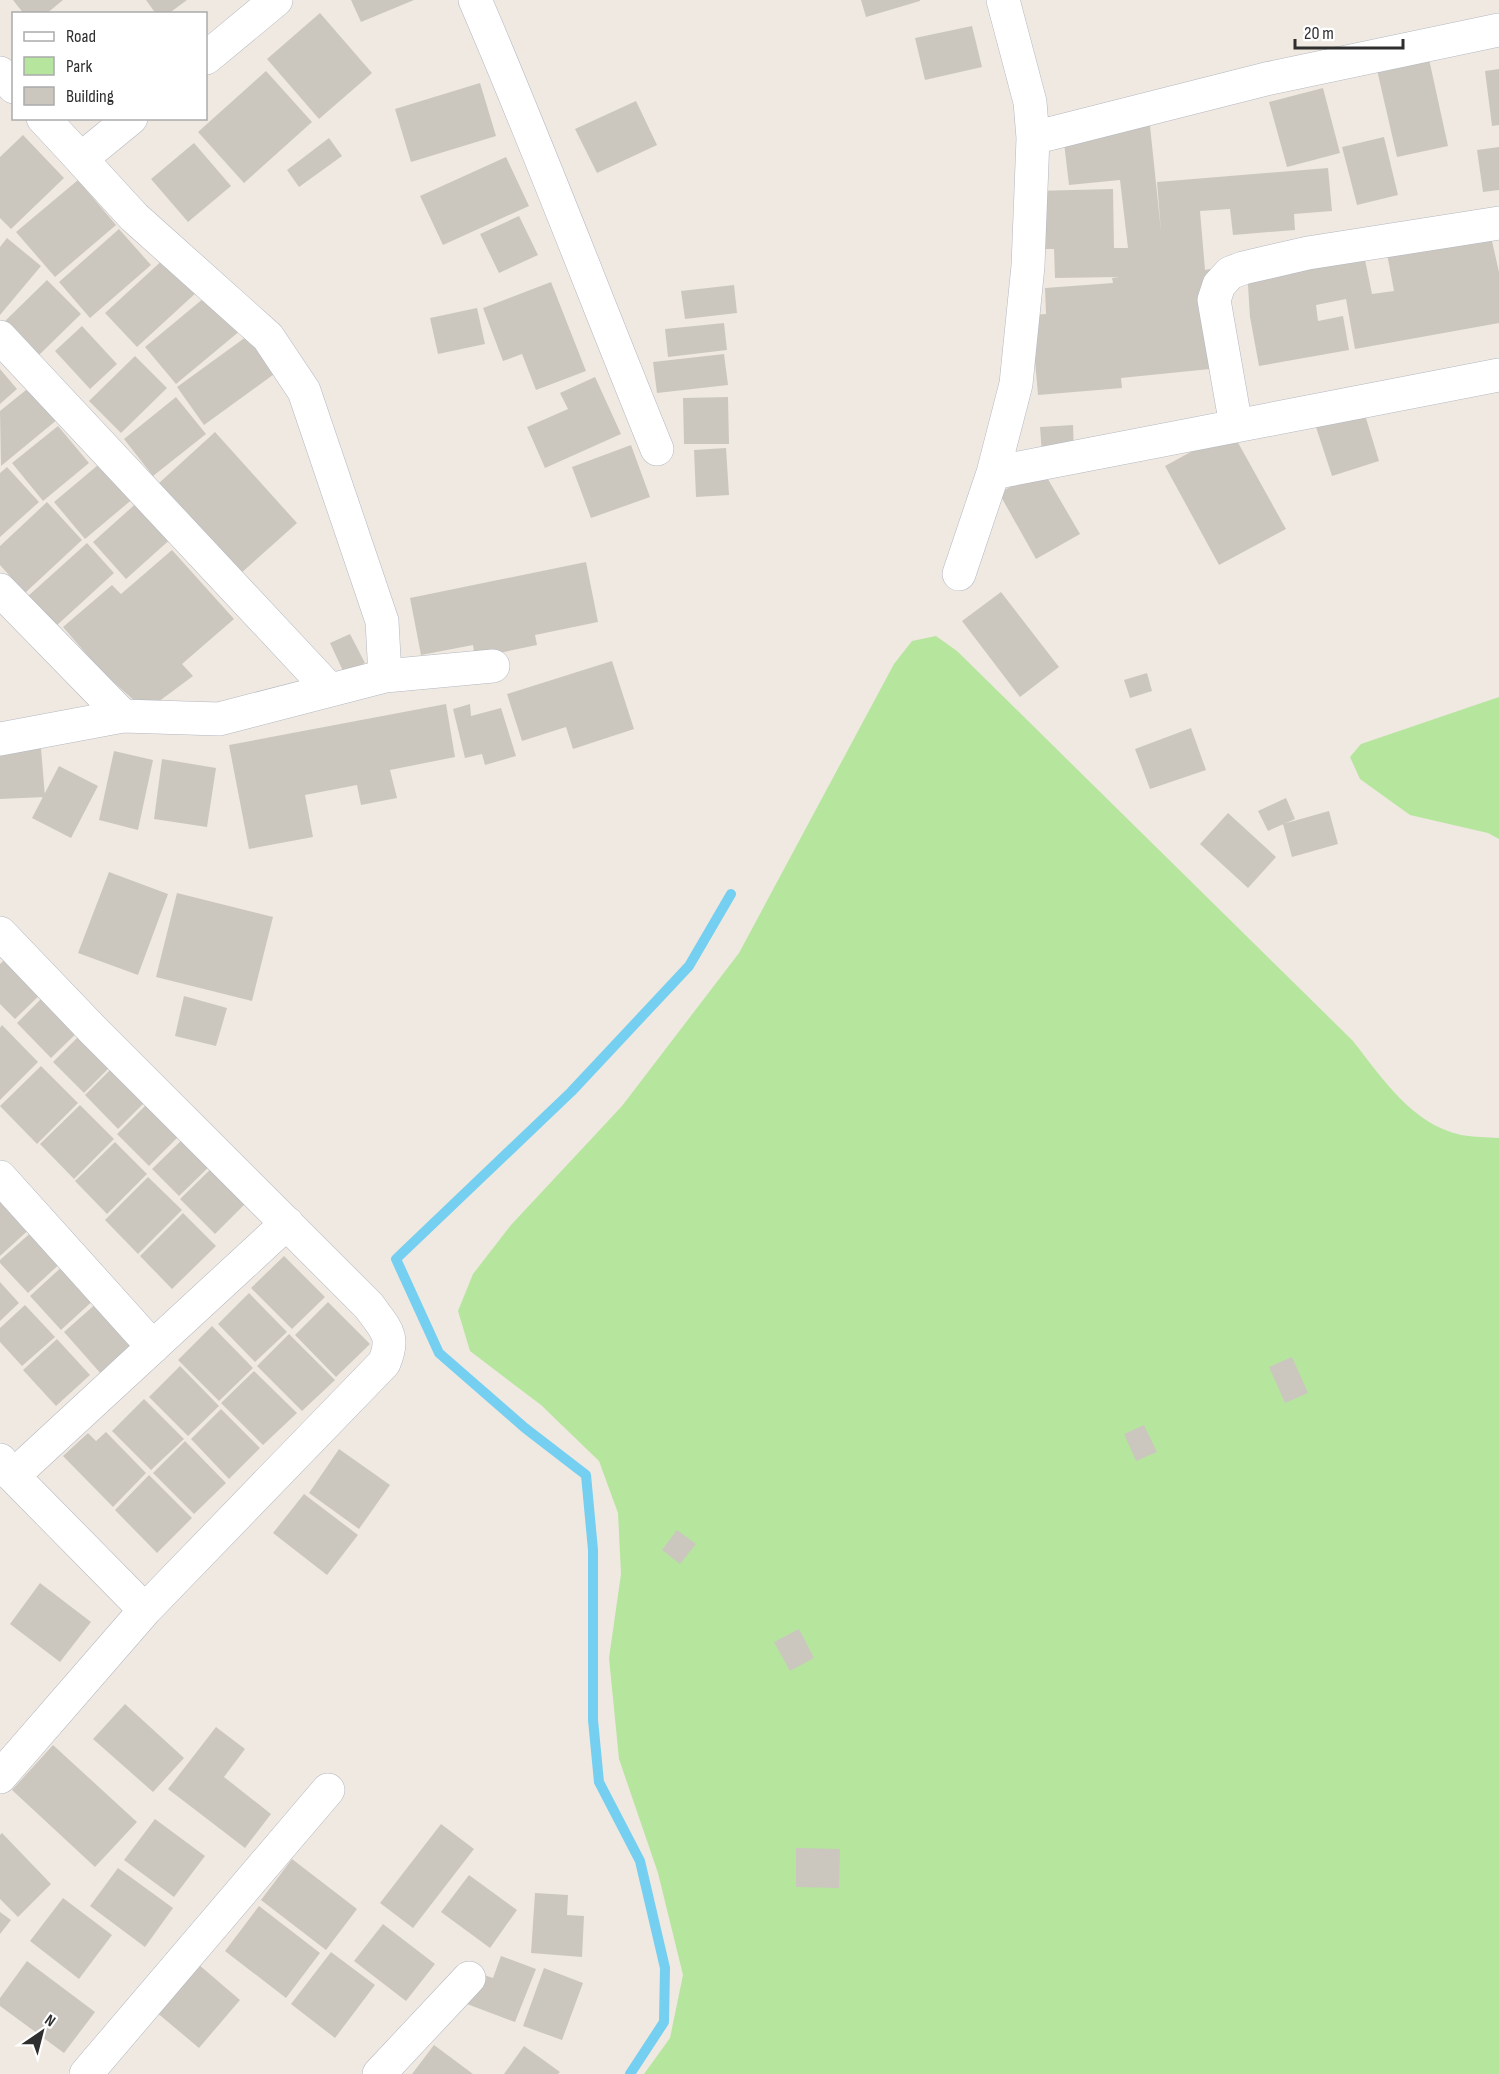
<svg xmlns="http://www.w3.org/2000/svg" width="1499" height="2074" font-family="'Sofia Sans Condensed',sans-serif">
	<rect width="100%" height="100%" fill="#efe9e1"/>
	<path fill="#b6e59e" d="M 936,636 L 957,651 L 1353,1041 C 1382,1078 1412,1124 1461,1135 C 1473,1137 1487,1137 1499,1138 L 1499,2074 L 644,2074 L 670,2038 L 683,1975 L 658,1873 L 619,1759 L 609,1658 L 621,1574 L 618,1513 L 599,1461 L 541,1405 L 470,1351 L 458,1311 L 473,1274 L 511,1225 L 622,1106 L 739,953 L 894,664 L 912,641 Z
		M 1499,697 L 1499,839 L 1488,833 L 1410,815 L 1360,779 L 1350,757 L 1361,744 Z"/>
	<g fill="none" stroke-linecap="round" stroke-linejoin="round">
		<path stroke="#75cff0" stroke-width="10" d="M 630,2074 L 664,2022 L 665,1968 L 640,1861 L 599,1782 L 593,1720 L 593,1550 L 586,1475 L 525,1428 L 439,1353 L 396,1259 L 571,1092 L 689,966 L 731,894"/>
	</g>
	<path fill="#cbc7bf" d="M 13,0 L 63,0 L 46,14 L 24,14 Z
		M 146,0 L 187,0 L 168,14 L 156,14 Z
		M 351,0 L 414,0 L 361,22 Z
		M 861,0 L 920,0 L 920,1 L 866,17 Z
		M 320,13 L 372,73 L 319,119 L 267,59 Z
		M 972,26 L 982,67 L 925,80 L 915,38 Z
		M 1429,59 L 1448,146 L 1397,157 L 1377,70 Z
		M 1499,69 L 1499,125 L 1492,126 L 1485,71 Z
		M 266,71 L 312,122 L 244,183 L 198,132 Z
		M 480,83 L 496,136 L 411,162 L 395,109 Z
		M 1323,88 L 1340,153 L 1287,167 L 1269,102 Z
		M 636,101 L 657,145 L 597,173 L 575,129 Z
		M 1150,126 L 1161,231 L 1157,182 L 1328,168 L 1332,211 L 1294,214 L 1295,230 L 1233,235 L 1230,209 L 1200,211 L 1205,270 L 1210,269 L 1213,312 L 1220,368 L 1121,378 L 1122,388 L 1038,395 L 1031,315 L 1046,314 L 1045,288 L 1113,283 L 1112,278 L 1119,277 L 1055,278 L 1054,249 L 1034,249 L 1033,191 L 1113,189 L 1114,248 L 1128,248 L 1120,180 L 1069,185 L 1063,134 Z
		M 23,135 L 64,178 L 11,229 L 0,218 L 0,157 Z
		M 1384,137 L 1398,195 L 1357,205 L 1342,147 Z
		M 329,138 L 342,156 L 299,187 L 287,170 Z
		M 194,143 L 231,186 L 188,222 L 151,179 Z
		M 1499,147 L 1499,190 L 1483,192 L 1477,150 Z
		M 506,157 L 529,206 L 443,245 L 420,196 Z
		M 78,180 L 116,225 L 55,277 L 16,232 Z
		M 519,216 L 538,255 L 499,273 L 480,234 Z
		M 1489,228 L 1499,272 L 1499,323 L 1355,349 L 1346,299 L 1316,305 L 1318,321 L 1343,316 L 1349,350 L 1259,366 L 1250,317 L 1247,270 L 1362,245 L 1372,294 L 1394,291 L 1385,243 Z
		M 119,229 L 151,265 L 90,318 L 59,282 Z
		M 7,238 L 41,266 L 0,315 L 0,247 Z
		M 167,256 L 198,291 L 137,347 L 105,313 Z
		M 47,280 L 81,314 L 39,355 L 5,321 Z
		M 551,282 L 586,371 L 536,390 L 522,354 L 503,361 L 483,308 Z
		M 734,285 L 737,313 L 685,319 L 681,291 Z
		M 210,293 L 241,330 L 176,384 L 145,347 Z
		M 477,308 L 485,344 L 438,354 L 430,318 Z
		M 724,323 L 727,350 L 668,357 L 665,329 Z
		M 82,326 L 117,364 L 90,389 L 55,351 Z
		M 250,334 L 277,372 L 204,425 L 177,387 Z
		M 724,354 L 728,385 L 657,393 L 653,362 Z
		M 135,356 L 167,388 L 121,433 L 89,401 Z
		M 0,369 L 17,389 L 0,404 Z
		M 595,377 L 621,434 L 545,468 L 527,427 L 568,409 L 560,393 Z
		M 31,386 L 58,419 L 1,466 L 0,411 Z
		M 176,397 L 206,434 L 153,476 L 124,439 Z
		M 728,397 L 729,444 L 684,444 L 683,398 Z
		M 1362,405 L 1379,461 L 1332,476 L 1314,421 Z
		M 1073,425 L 1074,453 L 1042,454 L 1040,427 Z
		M 58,426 L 89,463 L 43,501 L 12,463 Z
		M 1231,430 L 1286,529 L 1219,565 L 1165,466 Z
		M 215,432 L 297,523 L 239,575 L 158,484 Z
		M 631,445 L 650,497 L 591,518 L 572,467 Z
		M 726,448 L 729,495 L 696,497 L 694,450 Z
		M 104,460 L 135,497 L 85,539 L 54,502 Z
		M 7,467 L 39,502 L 0,537 L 0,473 Z
		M 1042,469 L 1080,534 L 1036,559 L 999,493 Z
		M 141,499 L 174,536 L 126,579 L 93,542 Z
		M 47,502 L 82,540 L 25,593 L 0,565 L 0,546 Z
		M 87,543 L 114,573 L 55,627 L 27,597 Z
		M 172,550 L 234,619 L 182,664 L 193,676 L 146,711 L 101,671 L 63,627 L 112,585 L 121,594 Z
		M 586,562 L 598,622 L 535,635 L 537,645 L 475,658 L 473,645 L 421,655 L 410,598 Z
		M 1001,592 L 1059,667 L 1020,697 L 962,621 Z
		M 350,634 L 365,663 L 344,673 L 330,643 Z
		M 612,661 L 634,729 L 573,749 L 566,727 L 522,741 L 507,694 Z
		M 1147,673 L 1152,691 L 1130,698 L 1124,680 Z
		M 446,704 L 455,757 L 390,770 L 397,798 L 361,805 L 357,785 L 305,795 L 313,837 L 249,849 L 229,745 Z
		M 470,704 L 471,716 L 501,708 L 516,756 L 485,765 L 482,754 L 465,758 L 453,709 Z
		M 1191,728 L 1206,770 L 1150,789 L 1135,749 Z
		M 41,748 L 45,797 L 0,799 L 0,750 Z
		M 114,751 L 153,760 L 138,830 L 99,820 Z
		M 162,759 L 216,768 L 207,827 L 154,819 Z
		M 59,766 L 98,786 L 71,838 L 32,818 Z
		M 1286,798 L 1295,819 L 1268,831 L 1258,811 Z
		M 1329,811 L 1338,844 L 1292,857 L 1283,824 Z
		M 1228,813 L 1276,857 L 1248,888 L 1200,844 Z
		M 109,872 L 168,894 L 138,975 L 78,953 Z
		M 177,893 L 273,917 L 252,1001 L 156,977 Z
		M 13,952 L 48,987 L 15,1019 L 0,1004 L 0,964 Z
		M 50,990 L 85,1025 L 51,1058 L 17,1023 Z
		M 184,996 L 227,1008 L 216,1046 L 175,1036 Z
		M 2,1025 L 38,1062 L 0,1100 L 0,1028 Z
		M 86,1029 L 117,1060 L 84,1093 L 53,1062 Z
		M 118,1062 L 151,1096 L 118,1129 L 85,1095 Z
		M 41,1066 L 78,1103 L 37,1144 L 0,1106 Z
		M 153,1098 L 185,1130 L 149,1166 L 117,1134 Z
		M 80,1105 L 114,1139 L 74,1179 L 40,1144 Z
		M 188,1134 L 215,1161 L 179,1196 L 152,1169 Z
		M 115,1142 L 147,1174 L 107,1214 L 75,1181 Z
		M 218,1162 L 252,1197 L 215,1234 L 180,1199 Z
		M 148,1177 L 182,1210 L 138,1254 L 105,1220 Z
		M 0,1189 L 34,1225 L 0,1256 Z
		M 183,1213 L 216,1246 L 172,1289 L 140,1256 Z
		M 35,1229 L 64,1260 L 28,1293 L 0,1263 L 0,1260 Z
		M 284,1256 L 325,1297 L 292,1329 L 251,1288 Z
		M 66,1263 L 97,1297 L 61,1330 L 30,1296 Z
		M 0,1282 L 19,1303 L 0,1321 Z
		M 249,1293 L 287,1332 L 255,1362 L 218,1324 Z
		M 99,1301 L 138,1342 L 102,1375 L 64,1332 Z
		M 328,1302 L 370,1344 L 336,1377 L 295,1335 Z
		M 25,1305 L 55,1337 L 22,1366 L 0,1342 L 0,1328 Z
		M 212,1326 L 253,1368 L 219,1401 L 178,1360 Z
		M 289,1334 L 335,1380 L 302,1411 L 257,1366 Z
		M 57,1339 L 90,1375 L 56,1406 L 23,1370 Z
		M 1292,1357 L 1308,1393 L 1285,1403 L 1269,1367 Z
		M 180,1366 L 219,1406 L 188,1436 L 149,1397 Z
		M 254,1371 L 297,1413 L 263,1445 L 221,1403 Z
		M 144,1399 L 184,1439 L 151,1470 L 112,1431 Z
		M 221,1409 L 260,1448 L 229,1479 L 191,1439 Z
		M 1144,1425 L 1157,1452 L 1136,1461 L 1124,1434 Z
		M 106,1432 L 146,1473 L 113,1507 L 63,1456 L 88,1433 L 96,1441 Z
		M 185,1441 L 226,1483 L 194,1514 L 153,1473 Z
		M 339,1449 L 390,1485 L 359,1529 L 309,1493 Z
		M 149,1475 L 192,1518 L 157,1553 L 115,1510 Z
		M 304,1494 L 358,1535 L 327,1575 L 273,1533 Z
		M 677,1530 L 696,1544 L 680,1564 L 662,1550 Z
		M 40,1583 L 91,1622 L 60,1662 L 10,1624 Z
		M 799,1629 L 814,1658 L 790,1671 L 774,1642 Z
		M 125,1704 L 184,1758 L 153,1792 L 93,1739 Z
		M 216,1727 L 245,1749 L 224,1777 L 271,1814 L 245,1848 L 168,1789 Z
		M 53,1745 L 137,1822 L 95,1867 L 12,1790 Z
		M 155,1819 L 205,1856 L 174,1897 L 124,1860 Z
		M 441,1824 L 474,1849 L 413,1928 L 380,1903 Z
		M 2,1833 L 51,1884 L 18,1917 L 0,1899 L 0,1835 Z
		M 796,1848 L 840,1849 L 839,1888 L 796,1887 Z
		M 292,1859 L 357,1909 L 326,1950 L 261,1900 Z
		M 118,1868 L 173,1908 L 145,1947 L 90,1906 Z
		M 469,1875 L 517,1910 L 490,1948 L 441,1912 Z
		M 535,1893 L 568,1895 L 567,1915 L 584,1916 L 582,1957 L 531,1953 Z
		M 63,1898 L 112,1935 L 79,1979 L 30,1941 Z
		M 259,1906 L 320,1953 L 286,1998 L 225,1951 Z
		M 0,1912 L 11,1920 L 0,1934 Z
		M 383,1924 L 435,1964 L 406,2001 L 354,1961 Z
		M 331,1952 L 375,1985 L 335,2038 L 291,2004 Z
		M 501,1956 L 536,1969 L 515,2022 L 467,2004 L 478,1973 L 493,1978 Z
		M 191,1958 L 240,2000 L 199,2048 L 149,2006 Z
		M 27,1961 L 95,2012 L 64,2053 L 0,2006 L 0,1998 Z
		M 544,1968 L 583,1983 L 562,2040 L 523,2026 Z
		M 434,2045 L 473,2074 L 412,2074 Z
		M 524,2046 L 560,2072 L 558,2074 L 504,2074 Z"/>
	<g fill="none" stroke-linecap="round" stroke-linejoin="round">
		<g stroke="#b4b7c1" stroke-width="34">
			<path id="street" d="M 475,0 C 539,148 596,300 657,449
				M 206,58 L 276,0
				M 0,73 L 14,87
				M 43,118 L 81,159 L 131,118
				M 1033,138 L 1266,79 L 1499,30
				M 81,159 L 134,217 L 268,337 L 304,391 L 382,621 L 385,676
				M 0,337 L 330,690
				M 1236,426 L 1214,300 L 1219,285 L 1230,273 L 1243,268 L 1308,253 L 1499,223
				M 993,473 L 1499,375
				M 959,574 L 993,473 L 1016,384 L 1028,266 L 1033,138 L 1030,102 L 1003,0
				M 0,590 L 123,716
				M 0,739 L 123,716 L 219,719 L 385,676 L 493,666
				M 0,933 L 94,1031 L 369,1306 C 385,1329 396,1335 384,1363 L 145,1610 L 0,1777
				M 0,1177 L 153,1347
				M 0,1460 L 13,1476 L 145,1610
				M 13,1476 L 287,1223
				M 86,2074 L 328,1790
				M 379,2074 L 469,1978"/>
		</g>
		<use href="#street" stroke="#fff" stroke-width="33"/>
	</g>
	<rect x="12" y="12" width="195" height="108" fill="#ffffff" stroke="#ababab" stroke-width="1.5"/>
	<rect x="24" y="32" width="30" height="9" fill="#ffffff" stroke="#ababab" stroke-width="1.5"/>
	<text x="66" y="42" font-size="18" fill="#2e2e2e">Road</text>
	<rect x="24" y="57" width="30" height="18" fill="#b6e59e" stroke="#ababab" stroke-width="1.5"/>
	<text x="66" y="72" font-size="18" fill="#2e2e2e">Park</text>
	<rect x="24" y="87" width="30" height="18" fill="#cbc7bf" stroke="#ababab" stroke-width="1.5"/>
	<text x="66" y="102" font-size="18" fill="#2e2e2e">Building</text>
	<g transform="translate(42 2032) rotate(35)" stroke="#ffffff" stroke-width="4.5" paint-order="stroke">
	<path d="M0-4.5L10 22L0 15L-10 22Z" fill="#2e2e2e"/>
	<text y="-9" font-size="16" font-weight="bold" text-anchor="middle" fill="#2e2e2e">N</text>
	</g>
	<path d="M1295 39v9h108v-9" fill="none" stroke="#2e2e2e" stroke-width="3"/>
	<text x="1304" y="39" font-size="18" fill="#2e2e2e" stroke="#ffffff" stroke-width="4.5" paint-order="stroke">20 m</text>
</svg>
